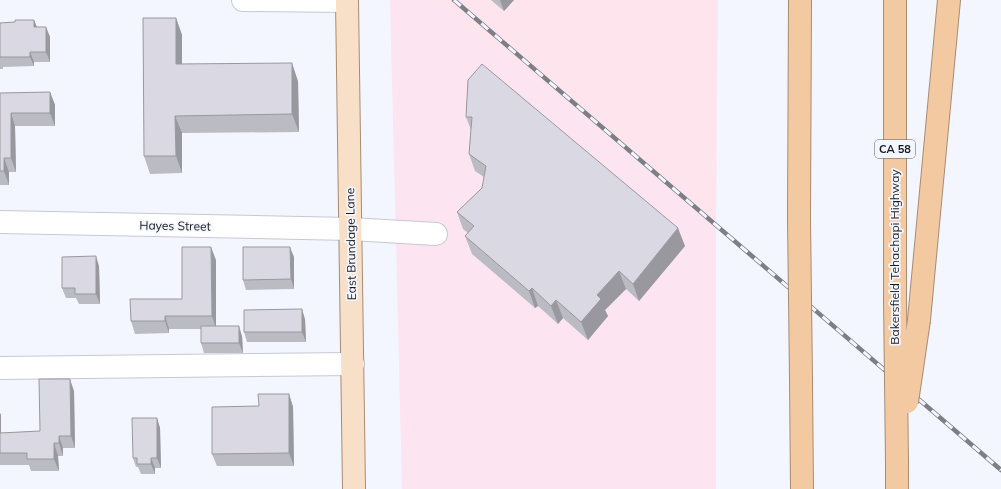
<svg xmlns="http://www.w3.org/2000/svg" width="1001" height="489" font-family="Mulish,sans-serif">
	<rect width="100%" height="100%" fill="#f3f6ff"/>
	<path fill="#fce5f1" d="M 390,0 L 435,0 L 716,223 L 716,489 L 402,489 Z"/>
	<path fill="#fee4ed" d="M 435,0 L 718,0 L 716,223 Z"/>
	<g fill="none" stroke-linecap="round" stroke-linejoin="round">
		<g stroke="#c7c9d2" stroke-width="24">
			<path id="minor" d="M 243,0 L 347,1
				M 0,222 L 351,229 L 436,234
				M 0,368 L 353,364"/>
		</g>
		<g stroke="#a78c73" stroke-width="24">
			<path id="major" d="M 347,0 L 354,489"/>
		</g>
		<g stroke="#a78c73" stroke-width="24">
			<path id="highway" d="M 799,218 L 800,0
				M 895,299 L 895,0
				M 919,320 L 949,0
				M 801,379 L 802,489
				M 897,489 L 897,464"/>
		</g>
		<use href="#minor" stroke="#fff" stroke-width="22"/>
		<use href="#major" stroke="#f8dfc7" stroke-width="22"/>
		<use href="#highway" stroke="#f3c9a2" stroke-width="22"/>
		<g stroke="#7d7f84" stroke-width="4.5">
			<path id="rail" d="M 454,0 L 1001,470"/>
		</g>
		<use href="#rail" stroke="#f3f6ff" stroke-width="3" stroke-dasharray="9" stroke-linecap="butt"/>
		<g stroke="#a78c73" stroke-width="24" stroke-linecap="butt">
			<path id="highway-bridge" d="M 799,218 L 801,379
				M 895,299 L 897,464
				M 907,402 L 919,320"/>
		</g>
		<use href="#highway-bridge" stroke="#f3c9a2" stroke-width="22"/>
	</g>
	<path fill="#bbbbc3" d="M 491,0 L 514,0 L 504,11 Z
		M 176,18 L 182,35 L 182,64 L 298,81 L 299,132 L 182,133 L 182,173 L 150,174 L 144,156 Z
		M 34,20 L 37,27 L 46,27 L 50,37 L 50,62 L 34,62 L 34,66 L 3,67 L 3,69 L 0,69 L 0,23 L 15,22 Z
		M 468,80 L 685,246 L 639,301 L 626,289 L 605,310 L 608,316 L 588,340 L 563,318 L 558,324 L 538,306 L 535,308 L 472,254 L 465,236 L 468,233 L 463,229 L 457,212 L 482,188 L 484,177 L 475,171 L 469,154 L 471,130 L 466,117 Z
		M 50,92 L 55,105 L 55,126 L 15,126 L 16,172 L 9,172 L 9,185 L 0,185 L 0,93 Z
		M 294,257 L 294,289 L 246,290 L 243,280 Z
		M 216,260 L 216,326 L 242,336 L 243,353 L 204,353 L 201,343 L 201,329 L 169,329 L 169,333 L 135,334 L 131,321 L 182,299 Z
		M 99,266 L 100,304 L 79,304 L 76,298 L 66,298 L 62,288 Z
		M 305,319 L 306,342 L 247,342 L 244,332 Z
		M 74,391 L 75,448 L 63,448 L 63,456 L 58,456 L 59,471 L 31,471 L 29,465 L 0,465 L 0,413 L 1,415 L 1,433 L 40,431 Z
		M 289,394 L 293,407 L 294,466 L 217,466 L 212,454 L 259,406 Z
		M 157,418 L 160,428 L 161,468 L 155,468 L 155,474 L 141,474 L 138,467 L 136,467 L 133,458 Z"/>
	<path fill="#99989f" d="M 500,0 L 514,0 L 504,11 Z
		M 176,18 L 182,35 L 182,82 L 176,64 Z
		M 34,20 L 38,30 L 34,27 Z
		M 46,27 L 50,37 L 50,62 L 46,52 Z
		M 30,52 L 34,62 L 34,66 L 30,57 Z
		M 292,63 L 298,81 L 299,132 L 292,114 Z
		M 50,92 L 55,105 L 55,126 L 50,113 Z
		M 11,113 L 15,126 L 16,172 L 11,158 Z
		M 175,116 L 182,133 L 182,173 L 176,156 Z
		M 4,158 L 9,172 L 9,185 L 4,171 Z
		M 678,228 L 685,246 L 639,301 L 633,284 Z
		M 211,247 L 216,260 L 216,329 L 212,316 Z
		M 290,247 L 294,257 L 294,289 L 291,279 Z
		M 96,256 L 99,266 L 100,304 L 96,294 Z
		M 619,271 L 626,289 L 605,310 L 608,316 L 588,340 L 581,322 L 597,295 Z
		M 532,288 L 538,306 L 535,308 L 529,291 Z
		M 556,300 L 563,318 L 558,324 L 551,306 Z
		M 302,309 L 305,319 L 306,342 L 302,332 Z
		M 165,316 L 169,329 L 169,333 L 165,321 Z
		M 239,326 L 242,336 L 243,353 L 239,343 Z
		M 70,379 L 74,391 L 75,448 L 71,436 Z
		M 289,394 L 293,407 L 294,466 L 289,453 Z
		M 0,413 L 1,415 L 1,445 L 0,442 Z
		M 157,418 L 160,428 L 161,468 L 157,458 Z
		M 59,436 L 63,448 L 63,456 L 59,443 Z
		M 54,443 L 58,456 L 59,471 L 54,459 Z
		M 151,458 L 155,468 L 155,474 L 151,464 Z"/>
	<path fill="#dad9e3" stroke="#99989f" d="M 143,18 L 176,18 L 176,64 L 292,63 L 292,114 L 175,116 L 176,156 L 144,156 Z
		M 15,20 L 34,20 L 34,27 L 46,27 L 46,52 L 30,52 L 30,57 L 0,57 L 0,23 L 15,22 Z
		M 482,64 L 678,228 L 633,284 L 619,271 L 597,295 L 601,299 L 581,322 L 556,300 L 551,306 L 532,288 L 529,291 L 465,236 L 474,226 L 457,212 L 482,188 L 486,166 L 469,154 L 472,117 L 466,117 L 468,80 Z
		M 50,92 L 50,113 L 11,113 L 11,158 L 4,158 L 4,171 L 0,171 L 0,93 Z
		M 182,247 L 211,247 L 212,316 L 165,316 L 165,321 L 131,321 L 130,299 L 182,299 Z
		M 243,247 L 290,247 L 291,279 L 243,280 Z
		M 96,256 L 96,294 L 75,294 L 75,288 L 62,288 L 62,257 Z
		M 302,309 L 302,332 L 244,332 L 244,310 Z
		M 201,326 L 239,326 L 239,343 L 201,343 Z
		M 39,379 L 70,379 L 71,436 L 59,436 L 59,443 L 54,443 L 54,459 L 27,459 L 27,453 L 0,453 L 0,433 L 40,431 Z
		M 258,394 L 289,394 L 289,453 L 212,454 L 212,407 L 259,406 Z
		M 132,418 L 157,418 L 157,458 L 151,458 L 151,464 L 137,464 L 137,458 L 133,458 Z"/>
	<g text-anchor="middle" stroke-width="3.5" stroke-linejoin="round" paint-order="stroke">
		<rect fill="#f3f6ff" stroke="#5a5c61" stroke-width="1" x="875" y="140" width="40" height="18" rx="3"/>
		<g font-size="11" font-weight="bold" fill="#191a1d">
			<text x="895" y="153">CA 58</text>
		</g>
		<g font-size="12" fill="#191a1d" stroke="#f3f6ff">
			<text transform="translate(175 226) rotate(1)" y="4">Hayes Street</text>
			<text transform="translate(351 244) rotate(-91)" y="4">East Brundage Lane</text>
			<text transform="translate(895 257) rotate(-90)" y="4">Bakersfield Tehachapi Highway</text>
		</g>
	</g>
</svg>
